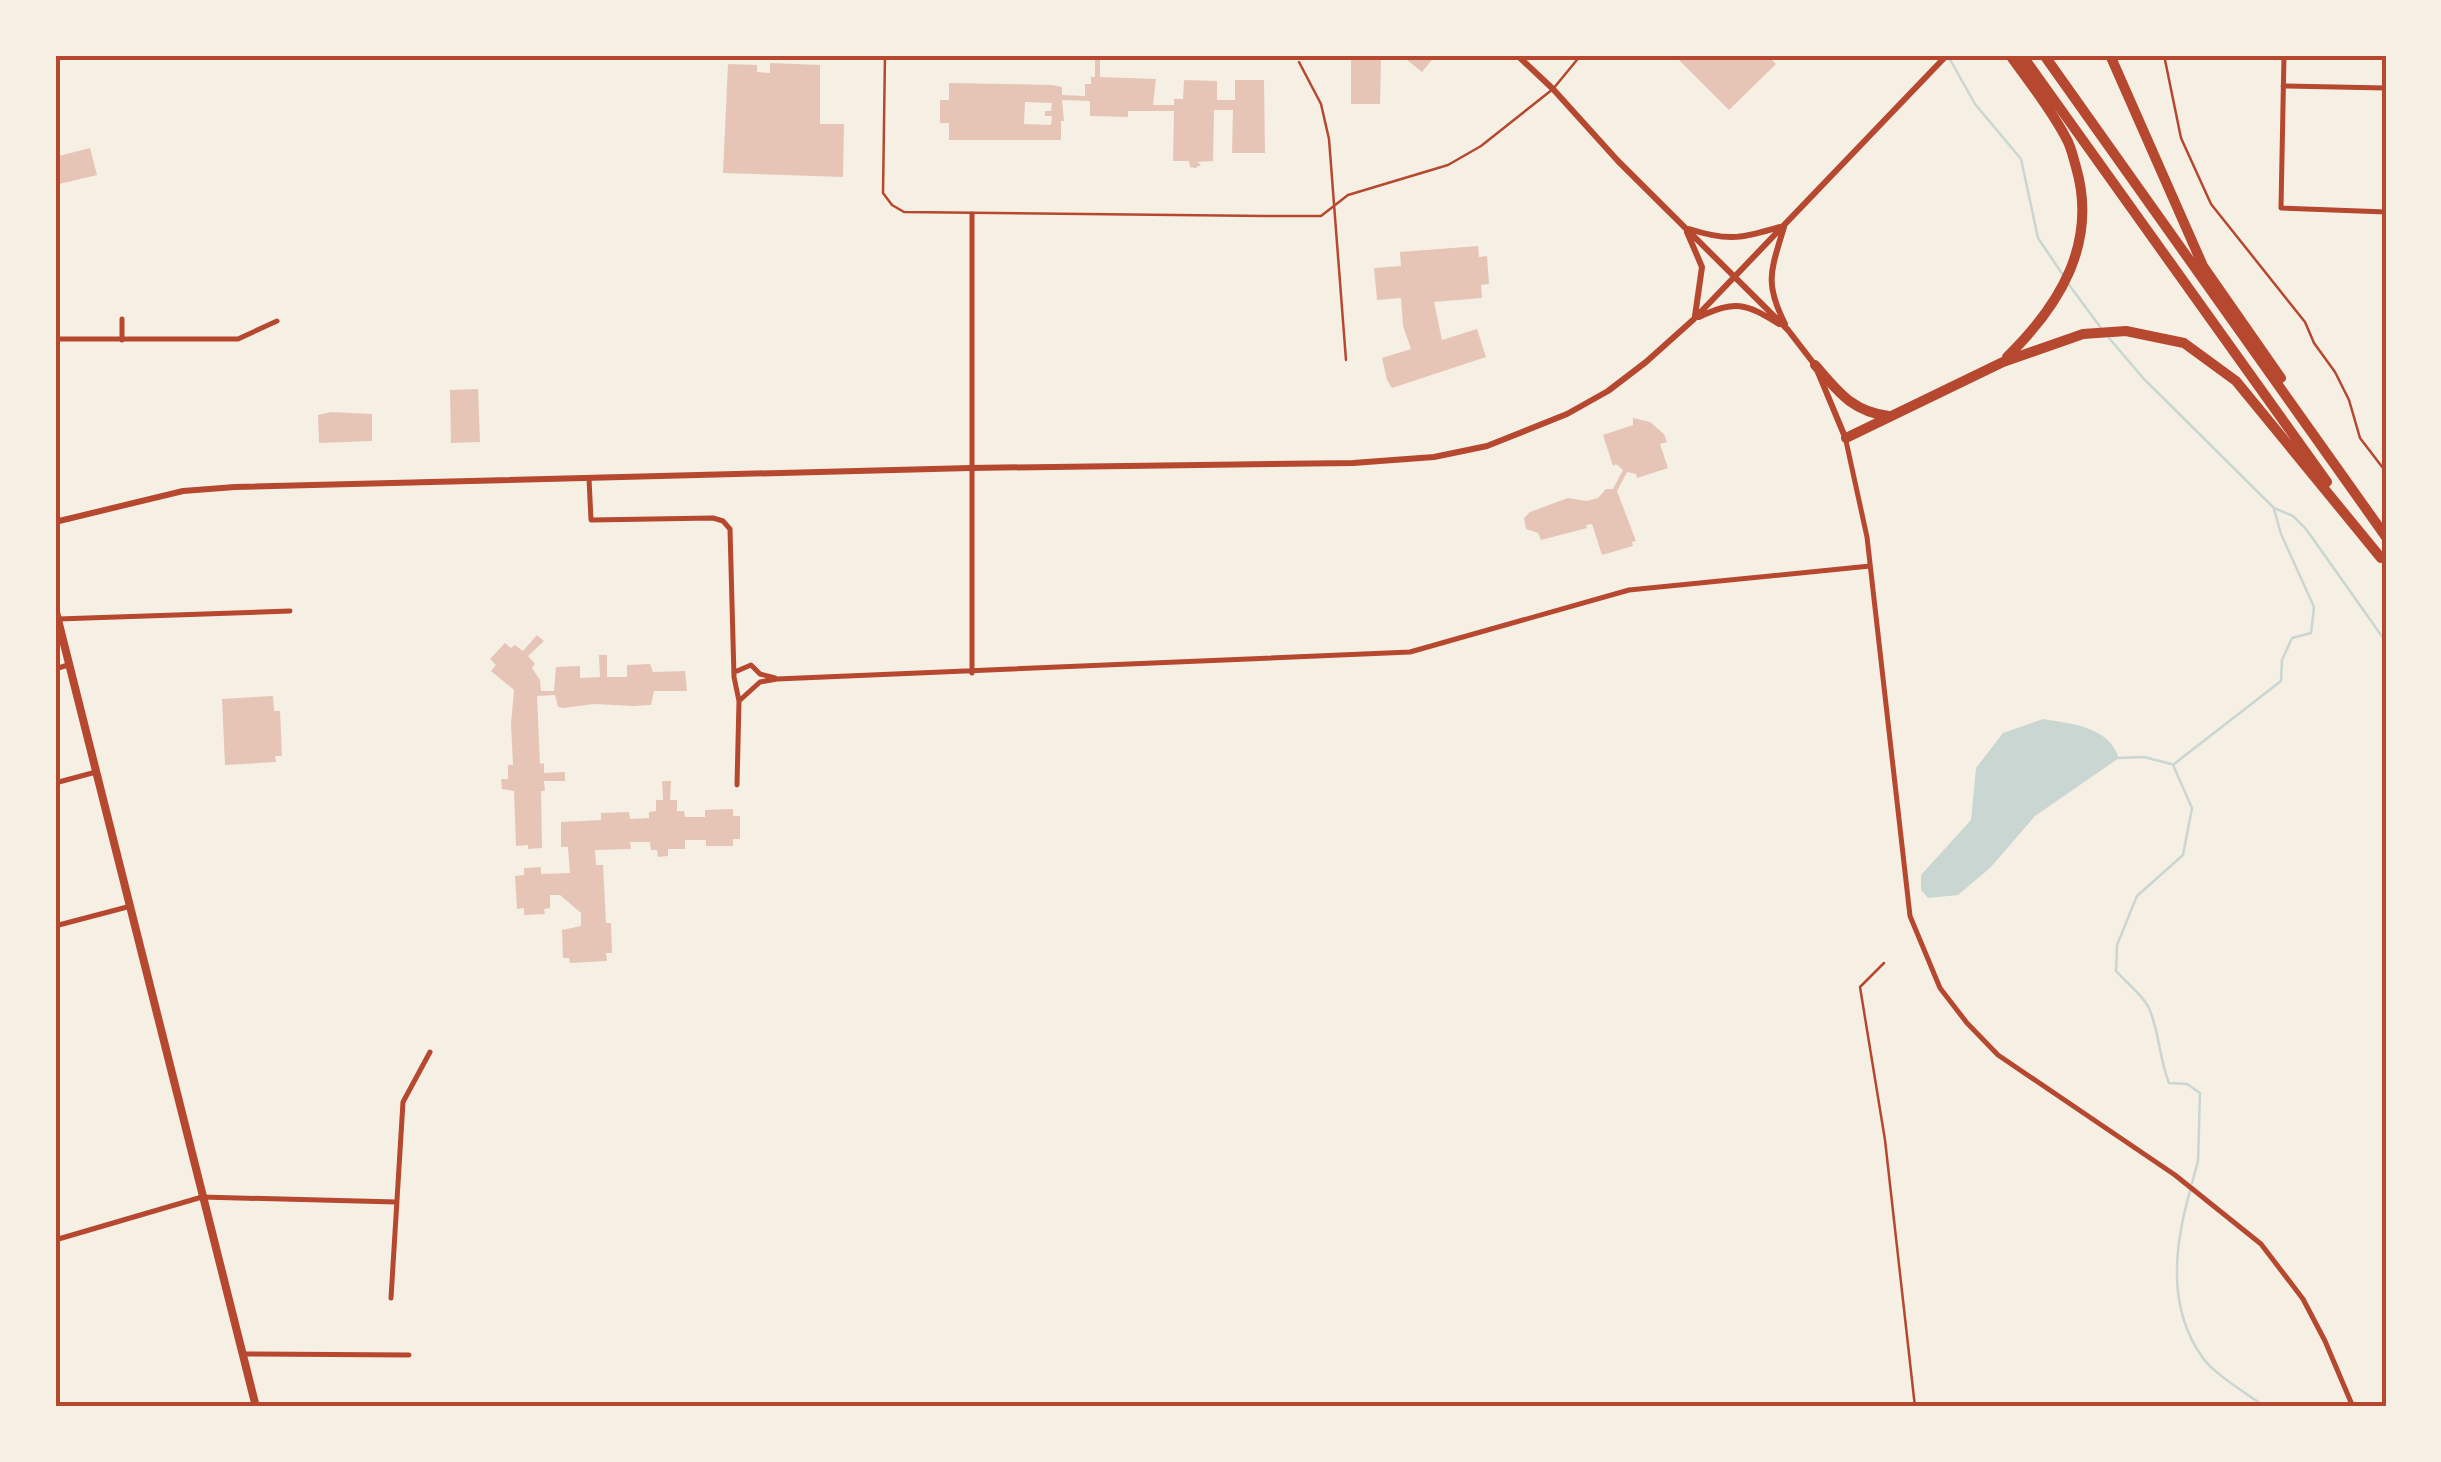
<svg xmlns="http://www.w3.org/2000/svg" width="2441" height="1462" font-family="'Sofia Sans Condensed',sans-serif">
	<rect width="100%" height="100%" fill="#f6efe4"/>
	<path fill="#c9d6d2" d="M 2043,719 C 2072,724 2108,726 2119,758 L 2035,816 L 1990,868 L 1958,895 L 1928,898 L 1921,890 L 1921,875 L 1971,820 L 1976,768 L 2003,733 Z"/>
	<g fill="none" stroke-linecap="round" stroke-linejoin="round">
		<path stroke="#c9d6d2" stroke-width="2.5" d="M 1948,56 L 1975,104 L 2021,159 L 2038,238 L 2063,275
			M 2067,282 L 2101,328
			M 2109,338 L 2143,378 L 2274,508 L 2293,516 L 2306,529 L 2386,642
			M 2119,758 L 2144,757 L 2171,764
			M 2174,764 L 2281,681 L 2282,660 L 2292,638 L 2311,633 L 2314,607 L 2281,534 L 2274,509
			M 2173,765 L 2192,808 L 2183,855 L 2137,896 L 2117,945 L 2116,971 C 2126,982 2141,994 2148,1006 C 2159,1028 2159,1059 2169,1083 L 2187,1084 L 2200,1093 L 2198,1161 L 2192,1183
			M 2190,1191 C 2174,1247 2167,1309 2203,1358 C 2215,1375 2248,1394 2265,1407"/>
	</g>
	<path fill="#e6c5b7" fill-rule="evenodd" d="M 1095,55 L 1100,55 L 1100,77 L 1156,79 L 1153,105 L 1174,105 L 1174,99 L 1183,99 L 1184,80 L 1217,81 L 1217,100 L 1235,100 L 1235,80 L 1264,80 L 1265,153 L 1232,153 L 1233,110 L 1214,110 L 1213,161 L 1197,162 L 1201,165 L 1195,168 L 1190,167 L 1189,161 L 1173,161 L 1174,111 L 1128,111 L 1128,117 L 1090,116 L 1090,101 L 1062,100 L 1064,121 L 1061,121 L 1061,140 L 949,140 L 949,123 L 940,123 L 940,100 L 949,100 L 949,83 L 1053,85 L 1062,87 L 1062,95 L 1085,96 L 1085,84 L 1091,84 L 1091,77 L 1095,77 ZM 1025,102 L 1052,103 L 1051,111 L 1045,111 L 1045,116 L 1052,116 L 1051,125 L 1024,124 Z
		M 1351,55 L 1381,55 L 1380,104 L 1351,104 Z
		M 1401,55 L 1436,55 L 1422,72 Z
		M 1674,55 L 1767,55 L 1776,64 L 1729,110 Z
		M 770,63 L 820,65 L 820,124 L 844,124 L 843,177 L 723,173 L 728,64 L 757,65 L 757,72 L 770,73 Z
		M 90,148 L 97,175 L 55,185 L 55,157 Z
		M 1478,246 L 1479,257 L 1487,256 L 1489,284 L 1481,285 L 1482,298 L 1434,302 L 1442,340 L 1477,329 L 1486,357 L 1392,388 L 1387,380 L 1382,358 L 1411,349 L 1403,326 L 1401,298 L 1377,300 L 1374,268 L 1401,266 L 1400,252 Z
		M 478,389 L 480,442 L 451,443 L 450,390 Z
		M 331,412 L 372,414 L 372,441 L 319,443 L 318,415 Z
		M 1633,418 L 1650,422 L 1664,434 L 1667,442 L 1660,444 L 1668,468 L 1637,478 L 1636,474 L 1627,472 L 1617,491 L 1636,541 L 1632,542 L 1633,546 L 1602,555 L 1592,524 L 1586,525 L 1587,528 L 1541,540 L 1538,533 L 1526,529 L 1524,518 L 1530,512 L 1568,498 L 1587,501 L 1598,498 L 1606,489 L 1613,489 L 1623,470 L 1616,464 L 1613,466 L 1603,435 L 1633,425 Z
		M 537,635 L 544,641 L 528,656 L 535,664 L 532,668 L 540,680 L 541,691 L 554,691 L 556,667 L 580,666 L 580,678 L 600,677 L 599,655 L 607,655 L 607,677 L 627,677 L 627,665 L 650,664 L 653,672 L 685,671 L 687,691 L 654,691 L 651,705 L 633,706 L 594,704 L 563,708 L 558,707 L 555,695 L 537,696 L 540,764 L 544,763 L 544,773 L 565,772 L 565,781 L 544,781 L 545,791 L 541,791 L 542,848 L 528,849 L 528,845 L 516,846 L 514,791 L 502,789 L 501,779 L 508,779 L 508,765 L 513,765 L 511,724 L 514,690 L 491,671 L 496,665 L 490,659 L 505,643 L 511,648 L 515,645 L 523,651 Z
		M 273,696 L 274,711 L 280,711 L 282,756 L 275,756 L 276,762 L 225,765 L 222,699 Z
		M 662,781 L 671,781 L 670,800 L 677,800 L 677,811 L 684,811 L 685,817 L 705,817 L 705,810 L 733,809 L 733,816 L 740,816 L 740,839 L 733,839 L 733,846 L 706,846 L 706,840 L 685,840 L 685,849 L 668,849 L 668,856 L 658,857 L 657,850 L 651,850 L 650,842 L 630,842 L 631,849 L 595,850 L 596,865 L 603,865 L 606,923 L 611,923 L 612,953 L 606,953 L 607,961 L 570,963 L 569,958 L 563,958 L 562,930 L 581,926 L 581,913 L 560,895 L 550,895 L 550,908 L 544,909 L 545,914 L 524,915 L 524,908 L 517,909 L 515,876 L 524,875 L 524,868 L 541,867 L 541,874 L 570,873 L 568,847 L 561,847 L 561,822 L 601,820 L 601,813 L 629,812 L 630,819 L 649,818 L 649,812 L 656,811 L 656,800 L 663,800 Z"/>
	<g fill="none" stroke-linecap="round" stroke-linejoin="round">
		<path stroke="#b5482f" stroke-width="2.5" d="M 2164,55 L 2181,138 L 2211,204 L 2305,322 L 2314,343 L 2335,372 L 2349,400 L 2360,438 L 2386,472
			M 1884,963 L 1860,987 L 1885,1140 L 1915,1407"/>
		<path stroke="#b5482f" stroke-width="2.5" d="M 885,55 L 883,193 L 892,205 L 904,212 L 1265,216 L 1321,216 L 1348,195 L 1448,165 L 1481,146 L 1553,89 L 1581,55
			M 1299,62 L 1321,104 L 1329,139 L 1346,360"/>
		<path stroke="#b5482f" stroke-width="5" d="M 2284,55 L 2281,208 L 2386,212
			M 2283,86 L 2386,88
			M 55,339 L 238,339 L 277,321
			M 122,340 L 122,319
			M 1846,441 L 1867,537 L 1910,916 L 1940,988 L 1967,1023 L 1998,1055 L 2175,1175 L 2261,1244 L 2303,1299 L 2325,1341 L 2353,1407
			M 589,478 L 591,520 L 713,518 L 723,521 L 730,529 L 734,677 L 739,701 L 737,785
			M 58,619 L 290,611
			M 55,669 L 68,665
			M 737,671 L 751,665 L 760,674 L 775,678
			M 972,673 L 972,214
			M 739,701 L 760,682 L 777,679 L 1410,652 L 1629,590 L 1870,566
			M 55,783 L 96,772
			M 55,926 L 131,906
			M 55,1240 L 202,1197 L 396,1202
			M 391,1298 L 403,1102 L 430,1052
			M 242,1354 L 409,1355"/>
		<path stroke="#b5482f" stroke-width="6" d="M 1517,55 L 1553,89 L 1618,161 L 1788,330 L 1815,365 L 1845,437
			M 1784,227 C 1771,271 1764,282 1785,324
			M 1689,229 C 1729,242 1744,238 1783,226
			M 1687,232 L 1702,267 L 1695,316
			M 1699,317 C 1736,300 1745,303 1779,324
			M 55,522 L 183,491 L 235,487 L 970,468 L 1353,463 L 1434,457 L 1487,446 L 1567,414 L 1608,391 L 1646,362 L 1694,319 L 1947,55"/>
		<path stroke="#b5482f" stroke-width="8" d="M 55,608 L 256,1407"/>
		<path stroke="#b5482f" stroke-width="10" d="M 2022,55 L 2327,482
			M 2044,55 L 2386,537
			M 2110,55 L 2203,266 L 2281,378
			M 2007,357 C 2060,305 2098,243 2076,167 C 2073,157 2071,146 2066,138 C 2051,109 2029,82 2010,55
			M 1815,365 C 1838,391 1852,412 1889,416
			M 1846,438 L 2003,362 L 2083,334 L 2126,331 L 2184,343 L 2236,381 L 2381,558"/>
	</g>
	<rect width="2441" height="1462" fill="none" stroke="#f6efe4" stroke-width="115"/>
	<rect x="58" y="58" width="2326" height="1346" fill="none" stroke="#b5482f" stroke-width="4"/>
</svg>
